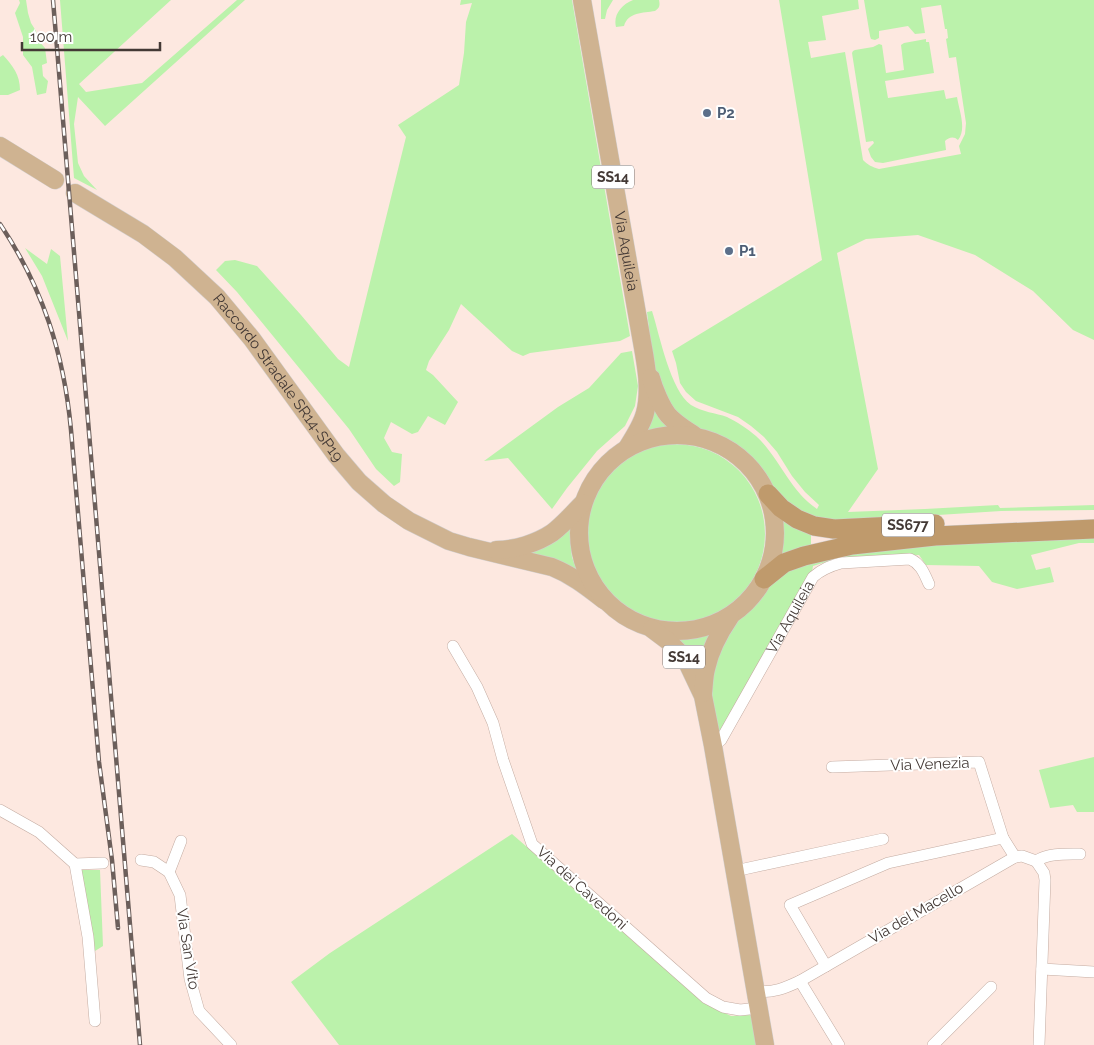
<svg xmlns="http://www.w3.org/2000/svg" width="1094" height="1045" font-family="Raleway,sans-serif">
	<rect width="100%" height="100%" fill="#fde8e0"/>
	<path fill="#bbf2ab" d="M 19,0 L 26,0 L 28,13 L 31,23 L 36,31 L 38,40 L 45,48 L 47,63 L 42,65 L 43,76 L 48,81 L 46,93 L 37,95 L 32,67 L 23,55 L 23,37 L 15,13 L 20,3 Z
		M 60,0 L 171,0 L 79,84 L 86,92 L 142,83 L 237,0 L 245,0 L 105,126 L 78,97 L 74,124 L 78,163 L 84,176 L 97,190 L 74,178 Z
		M 461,0 L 572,0 L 630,336 L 620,341 L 530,353 L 523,356 L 512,351 L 461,304 L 449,330 L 429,361 L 426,370 L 433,375 L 458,402 L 445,425 L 428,416 L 418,432 L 412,434 L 391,422 L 384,438 L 392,452 L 402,454 L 400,482 L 394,486 L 376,469 L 349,429 L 237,292 L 216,270 L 225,261 L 235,260 L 257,266 L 301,315 L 338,359 L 349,367 L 406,137 L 398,125 L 459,85 L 464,53 L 466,22 L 472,3 L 460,5 Z
		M 601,0 L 613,0 L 607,10 L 605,19 L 601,19 Z
		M 633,0 L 659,0 C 660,5 660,8 655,11 C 643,13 628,12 624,26 L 616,27 C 613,15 621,5 633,0 Z
		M 779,0 L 858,0 L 859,9 L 822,16 L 826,40 L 808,42 L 811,58 L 845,52 L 863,160 C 868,165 872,167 879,169 L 961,154 L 959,146 L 965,134 L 966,123 L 956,57 L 949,58 L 946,39 L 948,38 L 947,29 L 945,29 L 941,5 L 921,8 L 925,33 L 915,34 L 908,26 L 879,31 L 879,38 L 875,40 L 871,39 L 870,36 L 864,0 L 1094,0 L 1094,340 L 1073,330 L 1033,291 L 975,255 L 918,235 L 866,239 L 837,253 L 878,469 L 848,512 L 925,509 L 998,505 L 1000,508 L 1094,505 L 1094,510 L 1001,511 L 828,522 L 798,512 L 777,492 L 757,464 L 732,442 L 687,423 L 671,410 L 654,370 L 647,312 L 652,311 C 660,336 670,390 691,405 C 702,412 716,413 727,417 C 737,422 748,429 756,436 C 779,457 789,490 817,509 L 819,505 L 805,492 L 792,476 L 777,452 L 764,437 L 751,426 L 738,417 L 696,401 L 686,392 L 680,383 L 676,363 L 672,351 L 822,260 Z
		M 926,39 L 926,42 L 929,42 L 934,73 L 885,81 L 888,98 L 944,90 L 946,99 L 957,97 C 959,110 967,129 958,140 C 954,136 949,137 945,141 L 946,150 L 883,163 L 875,162 L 871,157 L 868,149 L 874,143 L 873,141 L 866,142 L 852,53 L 853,51 L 855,50 L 873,47 L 879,44 L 882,45 L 886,73 L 904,70 L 901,45 L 904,43 Z
		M 3,55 C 13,66 20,75 20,90 L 8,95 L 0,95 L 0,57 Z
		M 25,248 L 47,264 L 51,249 L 60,256 L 68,341 L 42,276 Z
		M 632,351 L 638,386 L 635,406 L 625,426 L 597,451 L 567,488 L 552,509 L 508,458 L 484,461 L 558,407 L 589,388 L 621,353 Z
		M 653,403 L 676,430 L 655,432 L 643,436 Z
		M585 534a90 90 0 1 1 180 0a90 90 0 1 1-180 0Z
		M 774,510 L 811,528 L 811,547 L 774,560 C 778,543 778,527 774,510 Z
		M 572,523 L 571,549 L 572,557 L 577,571 L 521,552 Z
		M 1094,536 L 1094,543 L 1079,543 L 1031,555 L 1036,570 L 1050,567 L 1054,582 L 1017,589 L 992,582 L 979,566 L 926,565 L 919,555 C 884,556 847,554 813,566 L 812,572 L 722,731 L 717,733 L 710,687 L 713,655 L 736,622 L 761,598 L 778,574 L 805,559 L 905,546 Z
		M 709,630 L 711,630 L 699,667 L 674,637 L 694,635 Z
		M 1094,757 L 1094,812 L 1077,812 L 1073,805 L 1050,808 L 1039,770 Z
		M 512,834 L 709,1005 L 731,1016 L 752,1015 L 759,1045 L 339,1045 L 291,982 L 330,953 Z
		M 82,870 L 100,870 L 103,946 L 95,951 L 80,874 Z"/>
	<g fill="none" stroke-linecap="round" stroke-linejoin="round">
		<g stroke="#c4aca2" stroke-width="12">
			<g id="minor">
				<path d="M 453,646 L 477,687 L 493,723 L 503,760 L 532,844 L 706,998 L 723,1007 L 740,1010 L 759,1008"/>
				<path id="s1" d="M 713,746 L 721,740 L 813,577 C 822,569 830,566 841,563 L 910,559 C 921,564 924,573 929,584"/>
				<path d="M 832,767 L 979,762 L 1003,838"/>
				<path d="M 0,810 L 39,832 L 75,864 L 103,863"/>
				<path d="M 141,860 L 154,862 L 169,872 L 180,895 L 190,979 L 199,1011 L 231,1045"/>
				<path d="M 1036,861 L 1044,873 L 1045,880 L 1039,1045"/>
				<path d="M 75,864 L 88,937 L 95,1021"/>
				<path d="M 735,871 L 883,839"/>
				<path d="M 169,872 L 181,841"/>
				<path d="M 826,966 L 790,905 L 888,863 L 1003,838 L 1015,857"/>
				<path d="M 1042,969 L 1094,972"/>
				<path d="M 800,981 L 839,1045"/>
				<path d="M 756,992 C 775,992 783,989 800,981 L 1015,857 L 1022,856 L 1036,861 C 1049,853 1065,854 1080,854"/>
				<path d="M 933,1045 L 991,987"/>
			</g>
		</g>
		<g stroke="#d2cfcf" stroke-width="19">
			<g id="primary">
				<path id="s2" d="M 582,0 L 642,342 C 646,364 651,390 645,413 C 642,425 634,437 627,448"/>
				<path d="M 0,146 L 55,180"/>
				<path id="s3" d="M 75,193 L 143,234 L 175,258 L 217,297 L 252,339 L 336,455 L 359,482 L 384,504 L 409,521 L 449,541 L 469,547 L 552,567 C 572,575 587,587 604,600"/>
				<path d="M 651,378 C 654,389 661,406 668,415 C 676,424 685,429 694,435"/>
				<circle cx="677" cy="533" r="98"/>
				<path d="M 496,550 C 515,550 537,543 552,533 C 564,524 573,513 583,503"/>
				<path d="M 652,629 L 668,641 L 685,658 L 703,696 L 713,746 L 765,1045"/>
				<path d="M 703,693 C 704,685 704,676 706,669 C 710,650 719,633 730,617"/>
			</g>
		</g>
		<g stroke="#d2cfcf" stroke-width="20">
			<path id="trunk" d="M 768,494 L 781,508 L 797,519 L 814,526 L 834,529 L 935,524
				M 764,579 L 784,563 L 804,556 L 852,545 L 935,536 L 1094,529"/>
		</g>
		<use href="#minor" stroke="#fff" stroke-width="11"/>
		<use href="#primary" stroke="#cfb391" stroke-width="18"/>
		<use href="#trunk" stroke="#bf9a6c" stroke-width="19"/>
		<g stroke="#6c5f5b" stroke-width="4.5">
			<path id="rail" d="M 53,0 L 140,1045
				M 0,224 C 43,288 64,354 71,430 L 99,762 L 112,860 L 118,928"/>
		</g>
		<use href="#rail" stroke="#fff" stroke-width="2.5" stroke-dasharray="8" stroke-linecap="butt"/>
	</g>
	<g fill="#5c6f8a" stroke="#fff" stroke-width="2">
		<circle cx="707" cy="113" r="5"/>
		<circle cx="729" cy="251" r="5"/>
	</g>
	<g text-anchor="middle" stroke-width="4" stroke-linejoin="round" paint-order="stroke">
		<g fill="#fff" stroke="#7b7472" stroke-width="1">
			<rect x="592" y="165.5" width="42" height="23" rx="4"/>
			<rect x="882" y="513.5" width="52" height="23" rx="4"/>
			<rect x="663" y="645.5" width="42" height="23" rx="4"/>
		</g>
		<g font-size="14" font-weight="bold" fill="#433935">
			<text x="613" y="182">SS14</text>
			<text x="908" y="530">SS677</text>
			<text x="684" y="662">SS14</text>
		</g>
		<g font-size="15" font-weight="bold" fill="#4e5e75" stroke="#fff" text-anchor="start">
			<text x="717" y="118">P2</text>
			<text x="739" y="256">P1</text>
		</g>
		<g font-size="15" fill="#433935" stroke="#fff">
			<text dy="5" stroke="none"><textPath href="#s2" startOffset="255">Via Aquileia</textPath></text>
			<text dy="5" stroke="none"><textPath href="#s3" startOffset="278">Raccordo Stradale SR14-SP19</textPath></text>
			<text dy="5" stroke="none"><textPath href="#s1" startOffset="151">Via Aquileia</textPath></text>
			<text transform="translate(930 764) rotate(-2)" y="5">Via Venezia</text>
			<text transform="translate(582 888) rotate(42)" y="5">Via dei Cavedoni</text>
			<text transform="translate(916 913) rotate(-30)" y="5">Via del Macello</text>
			<text transform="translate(188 949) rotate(81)" y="5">Via San Vito</text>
		</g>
	</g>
	<path d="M22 42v8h138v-8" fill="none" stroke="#433935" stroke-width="2.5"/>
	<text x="30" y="42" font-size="15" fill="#433935" stroke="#ffffff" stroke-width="4" paint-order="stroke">100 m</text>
</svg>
